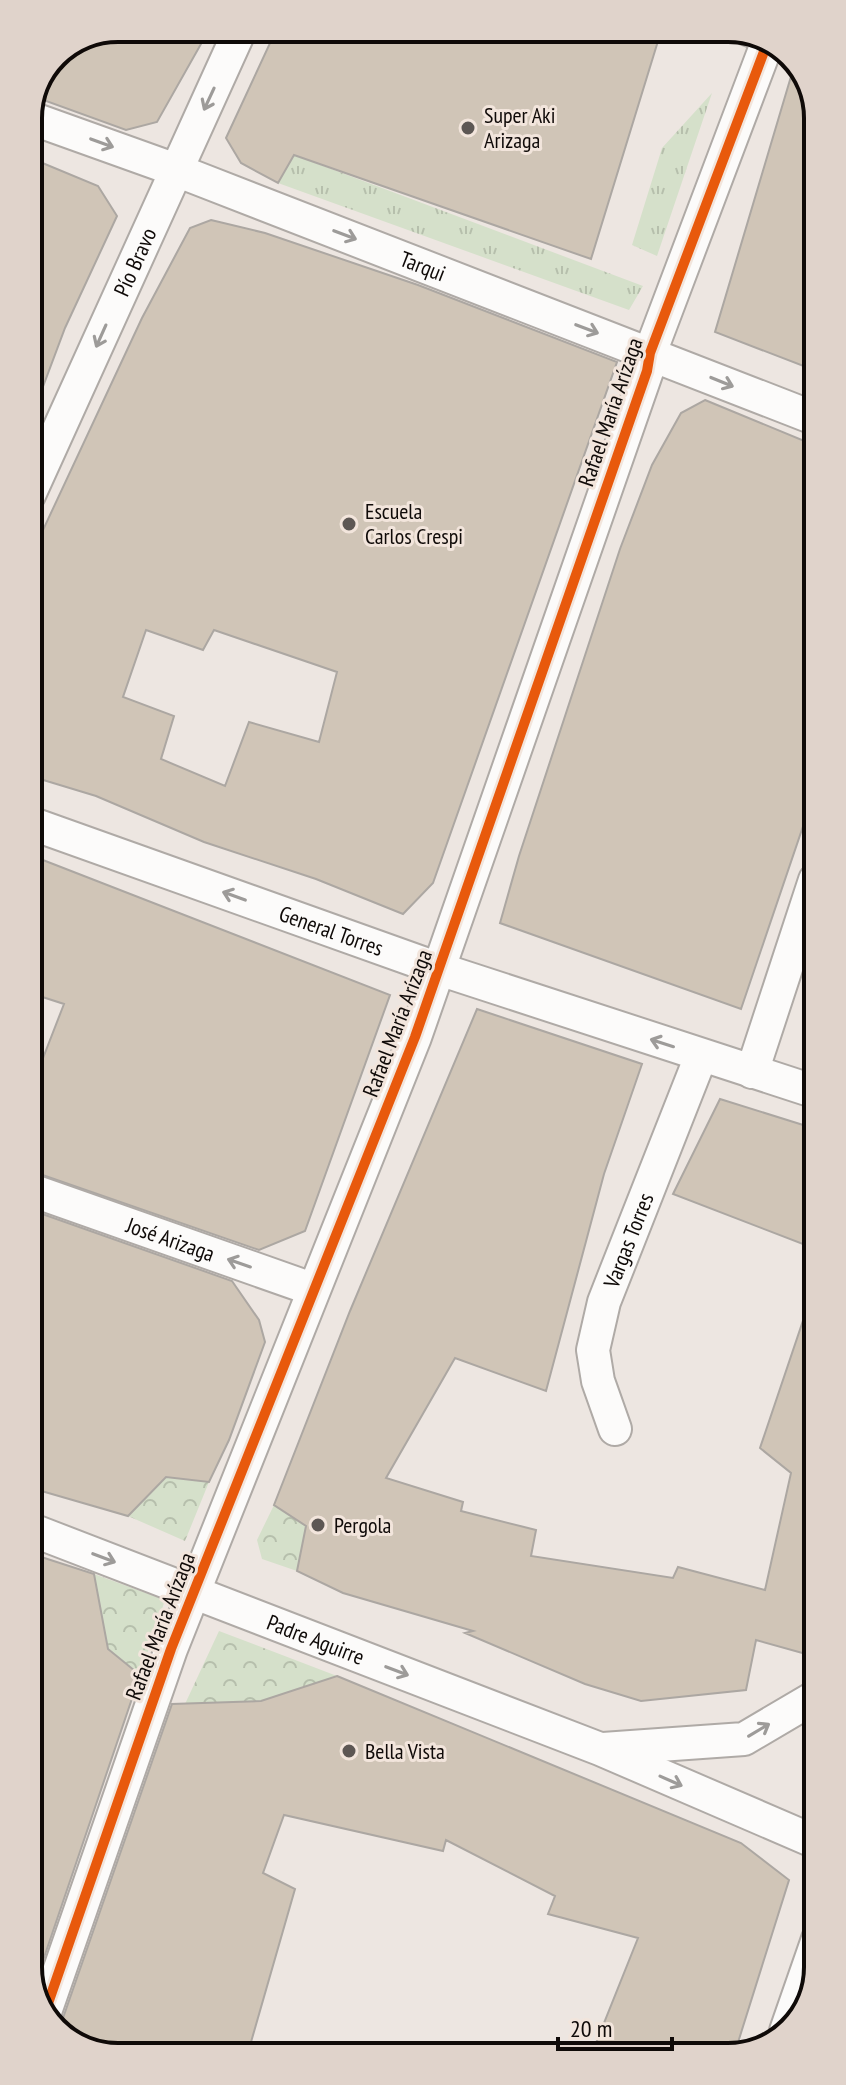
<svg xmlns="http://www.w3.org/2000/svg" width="846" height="2085" font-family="'PT Sans Narrow',sans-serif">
	<defs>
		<pattern id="grass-tufts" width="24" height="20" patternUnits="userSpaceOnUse" patternTransform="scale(2)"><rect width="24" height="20" fill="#d5e0ca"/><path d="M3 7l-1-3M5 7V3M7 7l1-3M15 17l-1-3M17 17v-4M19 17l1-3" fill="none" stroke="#b6bfac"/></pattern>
		<pattern id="park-crowns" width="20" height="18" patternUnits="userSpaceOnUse" patternTransform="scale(2)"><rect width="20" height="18" fill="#d5e0ca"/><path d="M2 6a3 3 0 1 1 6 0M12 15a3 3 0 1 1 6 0" fill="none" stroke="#b6bfac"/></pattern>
	</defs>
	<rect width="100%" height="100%" fill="#ede6e1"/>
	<path fill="url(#grass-tufts)" d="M 712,93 L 657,256 L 632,245 L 662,148 Z
		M 294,155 L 643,286 L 629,310 L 278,183 Z"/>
	<path fill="url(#park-crowns)" d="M 166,1477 L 209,1482 L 185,1541 L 128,1516 Z
		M 274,1505 L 306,1526 L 297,1571 L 262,1559 L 257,1540 Z
		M 94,1574 L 165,1600 L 140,1675 L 108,1649 Z
		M 219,1631 L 337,1676 L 261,1701 L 185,1704 Z"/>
	<path fill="#d0c5b7" stroke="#aca7a2" stroke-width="2" fill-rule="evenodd" d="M 118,28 L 210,28 L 157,122 L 126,130 L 35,97 L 55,54 Z
		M 277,28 L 662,28 L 591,259 L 294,155 L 278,183 L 241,163 L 226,138 Z
		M 795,63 L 813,90 L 814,370 L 715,332 Z
		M 28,157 L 98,186 L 117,216 L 65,328 L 32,416 Z
		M 211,220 L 265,233 L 418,285 L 617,362 L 433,883 L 403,914 L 316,879 L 204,842 L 96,796 L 30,776 L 29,560 L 142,318 L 190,228 ZM 146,630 L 203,650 L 214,630 L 337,672 L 319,742 L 249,722 L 225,786 L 161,759 L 174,716 L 123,697 Z
		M 705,400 L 814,445 L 815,791 L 741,1009 L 500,923 L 519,856 L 620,549 L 652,465 L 681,413 Z
		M 30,855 L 390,995 L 305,1231 L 259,1250 L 31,1171 L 30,1054 L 43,1058 L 64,1004 L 30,993 Z
		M 477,1009 L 642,1064 L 604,1174 L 546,1391 L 455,1358 L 386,1478 L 463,1502 L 461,1511 L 536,1530 L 531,1556 L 673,1578 L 678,1567 L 765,1590 L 791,1473 L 760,1448 L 811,1297 L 816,1298 L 817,1623 L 806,1654 L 756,1640 L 746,1690 L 641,1701 L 585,1684 L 465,1633 L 473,1631 L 343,1593 L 297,1571 L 306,1526 L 274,1505 L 350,1311 Z
		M 720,1099 L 816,1129 L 816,1249 L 673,1194 Z
		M 31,1210 L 232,1281 L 259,1320 L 265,1342 L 229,1440 L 209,1482 L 166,1477 L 128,1516 L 31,1488 Z
		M 32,1554 L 94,1574 L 108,1649 L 140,1675 L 33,1990 Z
		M 337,1676 L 741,1843 L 789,1880 L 735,2052 L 592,2053 L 638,1938 L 548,1914 L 555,1896 L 446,1840 L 443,1851 L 284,1815 L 263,1873 L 295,1889 L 247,2056 L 112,2057 L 64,2039 L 55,2027 L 63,2018 L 172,1704 L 261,1701 Z"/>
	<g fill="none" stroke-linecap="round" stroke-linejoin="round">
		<g stroke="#afaaa6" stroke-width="20">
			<path id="lane" d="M 722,28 L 767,45"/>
		</g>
		<g stroke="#afaaa6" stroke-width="36">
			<g id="street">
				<path id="s1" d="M 28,117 L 176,170 L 814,418"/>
				<path id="s2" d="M 29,495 L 241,28"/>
				<path id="s3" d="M 30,823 L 439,969 L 816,1092"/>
				<path d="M 752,1072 L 815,880"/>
				<path id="s4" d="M 31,1190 L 312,1289"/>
				<path id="s5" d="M 615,1429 L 598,1381 L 593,1350 L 604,1302 L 701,1056"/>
				<path id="s6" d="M 32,1530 L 600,1749 L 818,1843"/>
				<path d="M 603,1749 L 744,1739 L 817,1696"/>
				<path d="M 45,2012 L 171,1649 L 415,1037 L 647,371 L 650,353 L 768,41"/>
				<path d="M 786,2031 L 818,1939"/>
			</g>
		</g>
		<use href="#lane" stroke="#fcfbfa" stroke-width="16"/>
		<use href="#street" stroke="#fcfbfa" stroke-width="32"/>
		<g stroke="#f2e5dc" stroke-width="15">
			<path id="cycleway" d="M 45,2012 L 171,1649 L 415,1037 L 647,371 L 650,353 L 768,41"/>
		</g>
		<use href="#cycleway" stroke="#e8590c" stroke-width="10"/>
	</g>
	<defs><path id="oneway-shaft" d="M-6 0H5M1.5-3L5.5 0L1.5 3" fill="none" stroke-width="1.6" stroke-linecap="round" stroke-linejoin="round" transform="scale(2)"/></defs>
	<g stroke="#9d9b99">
		<use href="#oneway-shaft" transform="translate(209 99) rotate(115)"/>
		<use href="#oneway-shaft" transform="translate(102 143) rotate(20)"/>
		<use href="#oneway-shaft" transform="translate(345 235) rotate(21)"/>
		<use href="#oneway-shaft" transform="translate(587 329) rotate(21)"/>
		<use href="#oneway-shaft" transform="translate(101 336) rotate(114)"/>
		<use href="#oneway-shaft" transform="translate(722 382) rotate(22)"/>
		<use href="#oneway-shaft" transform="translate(234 896) rotate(-160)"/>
		<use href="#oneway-shaft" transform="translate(662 1043) rotate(-162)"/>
		<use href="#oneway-shaft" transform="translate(239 1263) rotate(-161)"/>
		<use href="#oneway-shaft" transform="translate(104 1558) rotate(21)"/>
		<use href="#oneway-shaft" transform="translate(397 1671) rotate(21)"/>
		<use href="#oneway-shaft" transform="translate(759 1730) rotate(-31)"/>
		<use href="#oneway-shaft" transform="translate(671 1781) rotate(24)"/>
	</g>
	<g fill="#5d5754" stroke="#f2e5dc" stroke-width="3">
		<circle cx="468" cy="128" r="8"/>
		<circle cx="349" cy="524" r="8"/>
		<circle cx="318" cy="1525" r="8"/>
		<circle cx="349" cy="1751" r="8"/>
	</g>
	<g text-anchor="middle" stroke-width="6" stroke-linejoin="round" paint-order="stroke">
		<g font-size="22" fill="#0f0a08" stroke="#f2e5dc" text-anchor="start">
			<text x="484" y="123">Super Aki<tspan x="484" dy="25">Arizaga</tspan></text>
			<text x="365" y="519">Escuela<tspan x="365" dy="25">Carlos Crespi</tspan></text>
			<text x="334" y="1533">Pergola</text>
			<text x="365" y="1759">Bella Vista</text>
		</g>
		<g font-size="22" fill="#0f0a08" stroke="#f2e5dc">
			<text dy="8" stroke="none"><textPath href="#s2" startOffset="256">Pío Bravo</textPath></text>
			<text dy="8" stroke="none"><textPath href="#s1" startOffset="422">Tarqui</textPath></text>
			<text transform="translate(610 412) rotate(-71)" y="8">Rafael María Arízaga</text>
			<text dy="8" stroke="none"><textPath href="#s3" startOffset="320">General Torres</textPath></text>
			<text transform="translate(397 1023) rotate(-69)" y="8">Rafael María Arízaga</text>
			<text dy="8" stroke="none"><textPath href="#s4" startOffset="148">José Arizaga</textPath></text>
			<text dy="8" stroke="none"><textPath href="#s5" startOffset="198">Vargas Torres</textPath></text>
			<text transform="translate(160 1626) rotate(-69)" y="8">Rafael María Arízaga</text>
			<text dy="8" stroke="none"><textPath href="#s6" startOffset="304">Padre Aguirre</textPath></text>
		</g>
	</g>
	<path d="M0 0H846V2085H0ZM118 42H728A76 76 0 0 1 804 118V1967A76 76 0 0 1 728 2043H118A76 76 0 0 1 42 1967V118A76 76 0 0 1 118 42Z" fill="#e0d3cb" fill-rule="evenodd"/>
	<path fill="none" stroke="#0f0a08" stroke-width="4" d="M118 42H728A76 76 0 0 1 804 118V1967A76 76 0 0 1 728 2043H118A76 76 0 0 1 42 1967V118A76 76 0 0 1 118 42Z"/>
	<path d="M558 2037v12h114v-12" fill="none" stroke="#0f0a08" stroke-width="4"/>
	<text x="570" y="2037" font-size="24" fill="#0f0a08" stroke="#f2e5dc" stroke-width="6" paint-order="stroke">20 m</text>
</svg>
